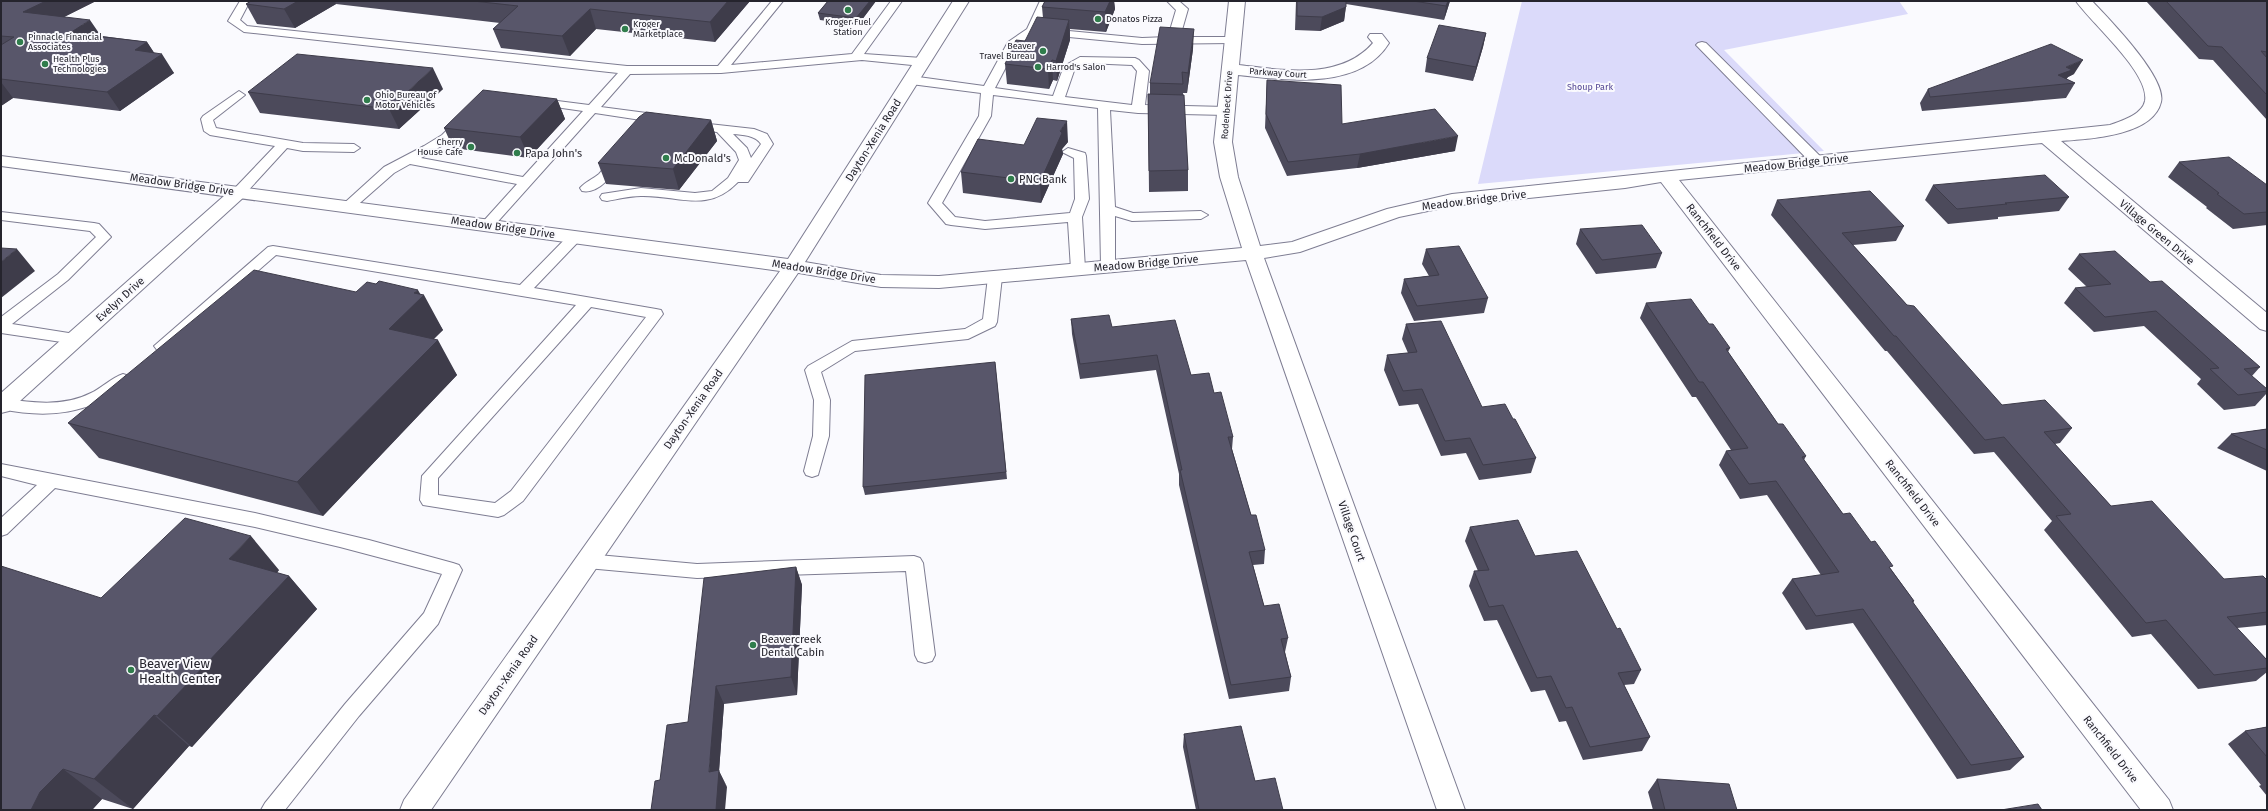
<svg xmlns="http://www.w3.org/2000/svg" width="2268" height="811" font-family="'Fira Sans',sans-serif">
	<rect width="100%" height="100%" fill="#fafafe"/>
	<path fill="#dbdafa" d="M 1522,1 L 1899,1 L 1908,14 L 1724,50 L 1824,151 L 1478,184 Z"/>
	<g fill="none" stroke-linecap="round" stroke-linejoin="round">
		<g stroke="#7e7d92" stroke-width="2">
			<path id="lane" d="M 240,1 L 250,1 L 240,20 L 247,26 L 627,66 L 718,66 L 772,1 L 783,1 L 731,65 L 852,54 L 891,1 L 902,1 L 864,54 L 922,58 L 928,62 L 922,66 L 862,60 L 721,73 L 630,74 L 601,107 L 654,114 L 660,118 L 658,121 L 654,122 L 595,113 L 492,228 L 487,229 L 480,225 L 517,184 L 410,164 L 394,173 L 353,209 L 343,209 L 341,206 L 384,167 L 424,146 L 442,135 L 459,118 L 463,117 L 469,121 L 450,141 L 421,158 L 523,177 L 583,111 L 534,104 L 532,101 L 534,98 L 589,105 L 618,73 L 244,32 L 228,21 Z
				M 1040,1 L 1050,1 L 1038,31 L 1017,46 L 995,88 L 1053,96 L 1064,66 L 1080,57 L 1135,58 L 1139,60 L 1149,71 L 1145,105 L 1226,107 L 1232,111 L 1226,115 L 1138,113 L 1110,110 L 1115,207 L 1133,213 L 1201,211 L 1208,215 L 1201,219 L 1132,221 L 1115,216 L 1115,266 L 1113,269 L 1103,269 L 1101,266 L 1098,108 L 993,95 L 991,116 L 942,203 L 955,217 L 985,221 L 1070,213 L 1075,199 L 1074,158 L 1062,152 L 1068,148 L 1085,153 L 1086,156 L 1089,199 L 1082,217 L 1085,269 L 1083,272 L 1073,272 L 1071,269 L 1068,222 L 985,229 L 951,225 L 946,224 L 928,203 L 979,116 L 981,93 L 911,84 L 905,80 L 911,76 L 984,86 L 1008,42 L 1027,29 ZM 1086,63 L 1132,65 L 1137,71 L 1132,105 L 1065,97 L 1075,68 Z
				M 1167,1 L 1179,1 L 1188,9 L 1180,37 L 1233,37 L 1239,40 L 1233,43 L 1142,44 L 1048,35 L 1042,32 L 1048,29 L 1142,38 L 1168,37 L 1176,10 Z
				M 1702,42 L 1706,43 L 1822,158 L 1823,161 L 1822,164 L 1812,164 L 1698,47 L 1696,45 L 1698,43 Z
				M 239,91 L 245,95 L 213,120 L 216,128 L 303,143 L 354,144 L 360,148 L 354,152 L 303,151 L 287,148 L 244,195 L 234,195 L 232,192 L 234,189 L 275,146 L 210,135 L 204,131 L 201,119 L 203,116 Z
				M 691,122 L 754,129 L 767,134 L 773,144 L 748,182 L 738,182 C 707,214 679,195 641,196 C 630,196 618,199 607,201 L 602,200 L 600,197 L 602,194 L 641,188 L 695,193 L 712,191 L 728,178 L 739,160 L 736,152 L 717,132 L 687,129 L 685,126 L 687,123 ZM 733,134 C 743,135 755,135 761,144 L 751,158 L 747,148 Z
				M 617,156 L 623,160 C 615,172 599,195 582,191 L 580,188 C 585,182 593,179 599,174 C 605,168 608,158 617,156 Z
				M 1,212 L 94,223 L 99,224 L 111,237 L 68,280 L 12,324 L 75,334 L 80,335 L 83,339 L 80,343 L 75,344 L 1,333 L 1,317 L 58,274 L 96,237 L 90,231 L 1,220 Z
				M 575,233 L 582,237 L 580,240 L 534,288 L 656,309 L 661,310 L 663,314 L 523,501 L 504,515 L 498,517 L 423,505 L 420,500 L 422,476 L 576,305 L 276,255 L 167,350 L 157,350 L 154,346 L 268,247 L 273,246 L 520,285 L 570,234 ZM 591,307 L 646,317 L 511,491 L 495,503 L 438,495 L 438,478 Z
				M 995,272 L 1000,274 L 1002,277 L 997,322 L 995,326 L 968,339 L 855,351 L 821,372 L 830,400 L 829,436 L 818,475 L 812,477 L 806,475 L 804,471 L 813,436 L 814,400 L 805,370 L 808,366 L 852,341 L 965,329 L 983,319 L 988,277 L 990,274 Z
				M 123,374 L 129,376 L 131,380 L 129,384 C 89,414 49,419 1,409 L 2,398 C 31,403 64,407 91,393 C 102,388 111,378 123,374 Z
				M 1,464 L 255,513 L 369,540 L 453,563 L 459,565 L 462,570 L 438,624 L 359,716 L 285,810 L 261,810 L 265,803 L 345,704 L 424,613 L 442,574 L 340,547 L 255,527 L 55,488 L 7,534 L 1,536 L 1,518 L 37,485 L 1,476 Z
				M 587,554 L 697,564 L 914,556 L 920,558 L 923,563 L 935,655 L 932,661 L 925,663 L 918,661 L 915,655 L 906,571 L 697,578 L 587,568 L 581,566 L 578,561 L 581,556 Z"/>
		</g>
		<g stroke="#7e7d92" stroke-width="2">
			<path id="street" d="M 1229,1 L 1245,1 L 1239,65 C 1282,70 1340,81 1373,43 L 1368,37 L 1370,34 L 1382,34 L 1389,43 C 1360,91 1284,80 1238,75 L 1232,142 L 1238,177 L 1260,246 L 1292,242 L 1387,209 L 1452,194 L 2110,125 C 2121,121 2142,115 2145,101 C 2150,73 2092,24 2076,1 L 2092,1 C 2109,19 2167,78 2161,102 C 2153,136 2089,139 2061,141 L 2267,313 L 2267,331 L 2260,329 L 2042,143 L 1679,180 L 2169,800 L 2173,810 L 2141,810 L 1661,182 L 1625,188 L 1452,206 L 1399,217 L 1300,252 L 1264,258 L 1465,810 L 1437,810 L 1246,260 L 939,288 L 881,287 L 793,272 L 786,270 L 783,266 L 786,262 L 793,260 L 881,275 L 939,276 L 1242,248 L 1220,177 L 1214,142 Z
				M 239,187 L 245,188 L 248,192 L 245,196 L 9,411 L 1,413 L 1,393 L 233,188 Z"/>
		</g>
		<g stroke="#7e7d92" stroke-width="2">
			<path id="secondary" d="M 953,1 L 969,1 L 800,270 L 431,810 L 400,810 L 404,800 L 780,271 L 1,166 L 1,156 L 788,259 Z"/>
		</g>
		<use href="#lane" fill="#fff" fill-rule="evenodd"/>
		<use href="#street" fill="#fff" fill-rule="evenodd"/>
		<use href="#secondary" fill="#fff" fill-rule="evenodd"/>
	</g>
	<path fill="#4c4a5b" d="M 1,1 L 94,1 L 94,2 L 64,17 L 102,36 L 147,42 L 154,53 L 174,73 L 120,111 L 13,98 L 1,106 Z
		M 251,1 L 750,1 L 715,42 L 596,29 L 570,56 L 501,48 L 493,29 L 500,23 L 336,4 L 295,28 L 257,24 L 246,4 Z
		M 828,1 L 876,1 L 858,25 L 820,20 L 818,13 Z
		M 1045,1 L 1114,1 L 1115,9 L 1106,32 L 1070,29 L 1070,40 L 1057,81 L 1053,80 L 1049,89 L 1007,84 L 1005,64 L 1025,41 L 1043,18 L 1042,7 Z
		M 1296,1 L 1450,1 L 1444,20 L 1346,4 L 1344,21 L 1320,31 L 1295,30 Z
		M 2146,1 L 2267,1 L 2267,120 L 2213,60 L 2199,59 Z
		M 1486,33 L 1483,47 L 1473,81 L 1425,72 L 1427,58 Z
		M 1193,49 L 1187,93 L 1183,93 L 1188,170 L 1188,191 L 1149,192 L 1148,94 L 1150,94 L 1150,83 Z
		M 2074,74 L 2068,77 L 2066,79 L 2075,83 L 2066,98 L 1922,111 L 1920,103 L 1928,89 Z
		M 1267,80 L 1342,124 L 1455,151 L 1357,168 L 1287,176 L 1265,128 Z
		M 443,89 L 399,129 L 260,113 L 248,92 Z
		M 557,99 L 565,119 L 529,158 L 453,148 L 444,128 Z
		M 711,120 L 717,141 L 679,190 L 606,184 L 598,163 Z
		M 1068,142 L 1062,149 L 1063,154 L 1041,203 L 963,193 L 961,172 Z
		M 2179,162 L 2267,185 L 2267,225 L 2233,229 L 2206,208 L 2207,207 L 2168,177 Z
		M 1933,185 L 2069,197 L 2059,211 L 1998,217 L 1998,219 L 1948,224 L 1925,200 Z
		M 1777,200 L 1904,226 L 1896,241 L 1853,245 L 1907,305 L 2002,405 L 2072,428 L 2060,443 L 2055,444 L 2111,506 L 2224,579 L 2267,580 L 2267,625 L 2237,628 L 2267,660 L 2267,672 L 2256,681 L 2198,689 L 2151,634 L 2132,637 L 2044,530 L 2052,521 L 1994,452 L 1974,454 L 1887,351 L 1885,351 L 1771,215 Z
		M 1580,229 L 1662,253 L 1656,268 L 1596,274 L 1576,244 Z
		M 1426,249 L 1488,298 L 1484,313 L 1414,321 L 1401,293 L 1404,279 L 1429,276 L 1422,264 Z
		M 2079,254 L 2150,282 L 2260,367 L 2252,376 L 2267,389 L 2267,393 L 2255,406 L 2224,410 L 2197,384 L 2201,379 L 2144,326 L 2094,332 L 2064,303 L 2075,288 L 2087,287 L 2068,269 Z
		M 356,292 L 420,295 L 443,330 L 433,339 L 457,375 L 323,516 L 99,458 L 68,423 Z
		M 1646,303 L 1709,324 L 1730,348 L 1728,352 L 1778,424 L 1806,456 L 1804,460 L 1843,514 L 1891,569 L 1914,601 L 1913,603 L 2024,757 L 2010,770 L 1957,779 L 1853,623 L 1806,630 L 1782,593 L 1792,579 L 1821,575 L 1767,495 L 1740,499 L 1719,465 L 1726,451 L 1731,450 L 1696,397 L 1692,397 L 1640,318 Z
		M 1071,319 L 1112,327 L 1191,375 L 1214,393 L 1233,437 L 1232,449 L 1251,515 L 1265,550 L 1264,564 L 1253,565 L 1264,606 L 1288,638 L 1285,652 L 1291,677 L 1289,691 L 1229,699 L 1179,485 L 1179,474 L 1156,370 L 1080,379 L 1072,334 Z
		M 1406,324 L 1482,407 L 1513,419 L 1536,458 L 1531,473 L 1479,480 L 1466,453 L 1441,456 L 1418,404 L 1399,406 L 1384,370 L 1387,355 L 1408,353 L 1402,339 Z
		M 995,362 L 1007,479 L 865,495 L 863,487 Z
		M 2267,429 L 2267,471 L 2217,448 L 2231,434 Z
		M 1470,527 L 1535,556 L 1617,629 L 1641,670 L 1634,684 L 1624,685 L 1650,737 L 1642,751 L 1583,760 L 1566,721 L 1559,722 L 1545,690 L 1531,692 L 1497,620 L 1484,621 L 1469,586 L 1474,571 L 1478,571 L 1465,541 Z
		M 796,567 L 802,585 L 797,695 L 724,704 L 719,771 L 727,787 L 688,722 Z
		M 279,570 L 277,573 L 289,576 L 317,609 L 192,747 L 189,746 L 133,809 L 102,799 L 92,810 L 1,810 L 101,598 Z
		M 2267,727 L 2267,796 L 2259,786 L 2261,785 L 2228,744 L 2245,731 Z
		M 1184,734 L 1255,781 L 1283,810 L 1196,810 L 1183,747 Z
		M 1657,779 L 1737,810 L 1653,810 L 1648,792 Z"/>
	<path fill="#3e3c4a" d="M 46,1 L 94,1 L 94,2 L 36,31 L 23,12 Z
		M 298,1 L 335,1 L 336,4 L 295,28 L 284,9 Z
		M 728,1 L 750,1 L 715,42 L 710,22 Z
		M 870,1 L 876,1 L 858,25 L 856,18 Z
		M 1110,1 L 1114,1 L 1115,9 L 1106,32 L 1105,12 Z
		M 1448,1 L 1450,1 L 1444,20 L 1446,6 Z
		M 1346,7 L 1344,21 L 1320,31 L 1322,17 Z
		M 590,9 L 596,29 L 570,56 L 562,36 Z
		M 90,20 L 103,39 L 70,33 Z
		M 1069,20 L 1070,40 L 1057,81 L 1056,61 Z
		M 1194,29 L 1193,49 L 1187,93 L 1188,73 Z
		M 1486,33 L 1483,47 L 1473,81 L 1476,67 Z
		M 147,42 L 157,57 L 162,54 L 174,73 L 120,111 L 107,92 L 135,50 Z
		M 1052,60 L 1053,80 L 1049,89 L 1048,69 Z
		M 2083,60 L 2074,74 L 2068,77 L 2063,84 L 2058,75 L 2066,67 Z
		M 433,68 L 443,89 L 399,129 L 389,109 Z
		M 1,82 L 13,98 L 1,106 Z
		M 557,99 L 565,119 L 529,158 L 520,137 Z
		M 711,120 L 717,141 L 679,190 L 673,169 Z
		M 1067,121 L 1068,142 L 1062,149 L 1063,154 L 1041,203 L 1040,182 L 1060,131 Z
		M 1458,136 L 1455,151 L 1357,168 L 1360,154 Z
		M 17,249 L 35,271 L 1,298 L 1,262 Z
		M 418,290 L 422,297 L 424,295 L 443,330 L 409,364 L 389,329 L 414,293 Z
		M 438,340 L 457,375 L 323,516 L 297,482 Z
		M 251,536 L 279,570 L 258,593 L 229,559 Z
		M 796,567 L 802,585 L 797,695 L 791,677 Z
		M 289,576 L 317,609 L 192,747 L 157,716 Z
		M 716,686 L 724,704 L 719,771 L 727,787 L 725,810 L 716,810 L 709,772 Z
		M 154,715 L 189,746 L 133,809 L 94,779 Z
		M 63,769 L 102,799 L 92,810 L 31,810 L 40,792 Z"/>
	<path fill="#58566a" stroke="#3e3c4a" d="M 1,1 L 46,1 L 23,12 L 90,20 L 70,33 L 147,42 L 135,50 L 162,54 L 107,92 L 1,79 L 1,45 L 14,37 L 1,36 Z
		M 251,1 L 298,1 L 284,9 L 246,4 Z
		M 473,1 L 728,1 L 710,22 L 590,9 L 562,36 L 493,29 L 518,6 Z
		M 828,1 L 870,1 L 856,18 L 818,13 Z
		M 1045,1 L 1110,1 L 1105,12 L 1042,7 Z
		M 1297,1 L 1346,1 L 1346,7 L 1322,17 L 1297,16 Z
		M 1413,1 L 1448,1 L 1446,6 Z
		M 2166,1 L 2267,1 L 2267,52 L 2261,51 L 2267,58 L 2267,95 L 2222,47 L 2208,46 Z
		M 1037,17 L 1069,20 L 1056,61 L 1052,60 L 1048,69 L 1005,64 L 1016,40 L 1025,41 Z
		M 1439,25 L 1486,33 L 1476,67 L 1427,58 Z
		M 1160,27 L 1194,29 L 1188,73 L 1182,72 L 1183,84 L 1150,83 Z
		M 2051,44 L 2083,60 L 2066,67 L 2072,70 L 2058,75 L 2075,83 L 1930,97 L 1928,89 Z
		M 297,54 L 433,68 L 389,109 L 248,92 Z
		M 1267,80 L 1341,85 L 1342,124 L 1435,109 L 1458,136 L 1360,154 L 1288,162 L 1266,114 Z
		M 483,90 L 557,99 L 520,137 L 444,128 Z
		M 1148,94 L 1184,95 L 1188,170 L 1149,171 Z
		M 646,112 L 711,120 L 673,169 L 598,163 L 639,117 Z
		M 1037,118 L 1067,121 L 1060,131 L 1062,133 L 1040,182 L 961,172 L 978,139 L 1024,145 Z
		M 2229,157 L 2267,185 L 2267,212 L 2244,214 L 2217,194 L 2219,193 L 2179,162 Z
		M 2045,175 L 2069,197 L 2005,203 L 2007,204 L 1957,209 L 1933,185 Z
		M 1870,191 L 1904,226 L 1842,233 L 1907,305 L 1914,306 L 2002,405 L 2045,400 L 2072,428 L 2044,432 L 2111,506 L 2152,501 L 2224,579 L 2263,576 L 2267,580 L 2267,612 L 2227,617 L 2267,660 L 2267,668 L 2214,675 L 2166,620 L 2146,623 L 2056,516 L 2071,514 L 2004,437 L 1985,440 L 1896,336 L 1894,336 L 1777,200 Z
		M 1642,225 L 1662,253 L 1602,260 L 1580,229 Z
		M 1459,246 L 1488,298 L 1417,306 L 1404,279 L 1439,275 L 1426,249 Z
		M 1,248 L 17,249 L 1,262 Z
		M 2115,251 L 2150,282 L 2162,281 L 2260,367 L 2244,369 L 2267,389 L 2267,391 L 2238,395 L 2210,369 L 2219,368 L 2156,311 L 2105,317 L 2075,288 L 2111,284 L 2079,254 Z
		M 254,270 L 356,292 L 367,282 L 376,284 L 379,281 L 418,290 L 414,293 L 424,295 L 389,329 L 438,340 L 297,482 L 68,423 Z
		M 1691,299 L 1709,324 L 1713,324 L 1730,348 L 1726,349 L 1778,424 L 1783,424 L 1806,456 L 1802,457 L 1843,514 L 1850,513 L 1871,542 L 1875,541 L 1893,566 L 1889,567 L 1914,601 L 1912,601 L 2024,757 L 1971,765 L 1863,609 L 1816,616 L 1792,579 L 1839,572 L 1776,481 L 1749,484 L 1726,451 L 1748,448 L 1703,382 L 1699,382 L 1646,303 Z
		M 1109,315 L 1112,327 L 1175,320 L 1191,375 L 1209,373 L 1214,393 L 1221,392 L 1233,437 L 1228,437 L 1251,515 L 1256,515 L 1265,550 L 1249,552 L 1264,606 L 1279,604 L 1288,638 L 1281,639 L 1291,677 L 1231,685 L 1180,470 L 1182,470 L 1157,355 L 1080,364 L 1071,319 Z
		M 1441,321 L 1482,407 L 1505,404 L 1513,419 L 1515,419 L 1536,458 L 1483,465 L 1470,438 L 1445,441 L 1422,389 L 1403,391 L 1387,355 L 1417,352 L 1406,324 Z
		M 995,362 L 1006,472 L 863,487 L 865,375 Z
		M 2267,429 L 2267,450 L 2231,434 Z
		M 185,518 L 251,536 L 229,559 L 289,576 L 157,716 L 154,715 L 94,779 L 63,769 L 40,792 L 31,810 L 1,810 L 1,566 L 101,598 Z
		M 1518,520 L 1535,556 L 1577,551 L 1617,629 L 1620,628 L 1641,670 L 1618,673 L 1650,737 L 1590,747 L 1572,707 L 1566,708 L 1551,676 L 1537,678 L 1503,605 L 1489,607 L 1474,571 L 1489,570 L 1470,527 Z
		M 796,567 L 791,677 L 716,686 L 709,772 L 719,770 L 716,810 L 651,810 L 655,781 L 660,780 L 667,725 L 688,722 L 704,578 Z
		M 1241,726 L 1255,781 L 1275,778 L 1283,810 L 1199,810 L 1184,734 Z
		M 2267,727 L 2267,757 L 2245,731 Z
		M 1657,779 L 1729,784 L 1737,810 L 1665,810 Z
		M 2038,804 L 2042,810 L 2001,810 Z"/>
	<g fill="#307d4c" stroke="#fafafe" stroke-width="1.5">
		<circle cx="848" cy="10" r="4"/>
		<circle cx="1098" cy="19" r="4"/>
		<circle cx="625" cy="29" r="4"/>
		<circle cx="20" cy="42" r="4"/>
		<circle cx="1043" cy="51" r="4"/>
		<circle cx="45" cy="64" r="4"/>
		<circle cx="1038" cy="67" r="4"/>
		<circle cx="367" cy="100" r="4"/>
		<circle cx="471" cy="147" r="4"/>
		<circle cx="517" cy="153" r="4"/>
		<circle cx="666" cy="158" r="4"/>
		<circle cx="1011" cy="179" r="4"/>
		<circle cx="753" cy="645" r="4"/>
		<circle cx="131" cy="670" r="4"/>
	</g>
	<g text-anchor="middle" stroke-width="4" stroke-linejoin="round" paint-order="stroke">
		<g font-size="9" fill="#25242d" stroke="#fafafe" text-anchor="start">
			<text x="1106" y="22">Donatos Pizza</text>
			<text x="848" y="25" text-anchor="middle">Kroger Fuel<tspan x="848" dy="10">Station</tspan></text>
			<text x="633" y="27">Kroger<tspan x="633" dy="10">Marketplace</tspan></text>
			<text x="28" y="40">Pinnacle Financial<tspan x="28" dy="10">Associates</tspan></text>
			<text x="1035" y="49" text-anchor="end">Beaver<tspan x="1035" dy="10">Travel Bureau</tspan></text>
			<text x="53" y="62">Health Plus<tspan x="53" dy="10">Technologies</tspan></text>
			<text x="1046" y="70">Harrod's Salon</text>
			<text x="375" y="98">Ohio Bureau of<tspan x="375" dy="10">Motor Vehicles</tspan></text>
			<text x="463" y="145" text-anchor="end">Cherry<tspan x="463" dy="10">House Cafe</tspan></text>
		</g>
		<g font-size="9" fill="#25242d" stroke="#fafafe">
			<text transform="translate(1278 73) rotate(4)" y="3">Parkway Court</text>
			<text transform="translate(1227 105) rotate(-86)" y="3">Rodenbeck Drive</text>
		</g>
		<g font-size="9" fill="#534693" stroke="#fafafe">
			<text x="1590" y="90">Shoup Park</text>
		</g>
		<g font-size="11" fill="#25242d" stroke="#fafafe">
			<text transform="translate(873 140) rotate(-58)" y="4">Dayton-Xenia Road</text>
			<text transform="translate(1796 163) rotate(-6)" y="4">Meadow Bridge Drive</text>
			<text transform="translate(182 184) rotate(8)" y="4">Meadow Bridge Drive</text>
			<text transform="translate(1474 200) rotate(-7)" y="4">Meadow Bridge Drive</text>
			<text transform="translate(503 227) rotate(8)" y="4">Meadow Bridge Drive</text>
			<text transform="translate(2157 232) rotate(40)" y="4">Village Green Drive</text>
			<text transform="translate(1714 237) rotate(52)" y="4">Ranchfield Drive</text>
			<text transform="translate(1146 263) rotate(-5)" y="4">Meadow Bridge Drive</text>
			<text transform="translate(824 271) rotate(9)" y="4">Meadow Bridge Drive</text>
			<text transform="translate(120 299) rotate(-42)" y="4">Evelyn Drive</text>
			<text transform="translate(693 409) rotate(-55)" y="4">Dayton-Xenia Road</text>
			<text transform="translate(1913 493) rotate(52)" y="4">Ranchfield Drive</text>
			<text transform="translate(1352 531) rotate(71)" y="4">Village Court</text>
			<text transform="translate(508 675) rotate(-55)" y="4">Dayton-Xenia Road</text>
			<text transform="translate(2111 749) rotate(52)" y="4">Ranchfield Drive</text>
		</g>
		<g font-size="11" fill="#25242d" stroke="#fafafe" text-anchor="start">
			<text x="525" y="157">Papa John's</text>
			<text x="674" y="162">McDonald's</text>
			<text x="1019" y="183">PNC Bank</text>
			<text x="761" y="643">Beavercreek<tspan x="761" dy="13">Dental Cabin</tspan></text>
		</g>
		<g font-size="13" fill="#25242d" stroke="#fafafe" text-anchor="start">
			<text x="139" y="668">Beaver View<tspan x="139" dy="15">Health Center</tspan></text>
		</g>
	</g>
	<rect width="2268" height="811" fill="none" stroke="#25242d" stroke-width="4"/>
</svg>
